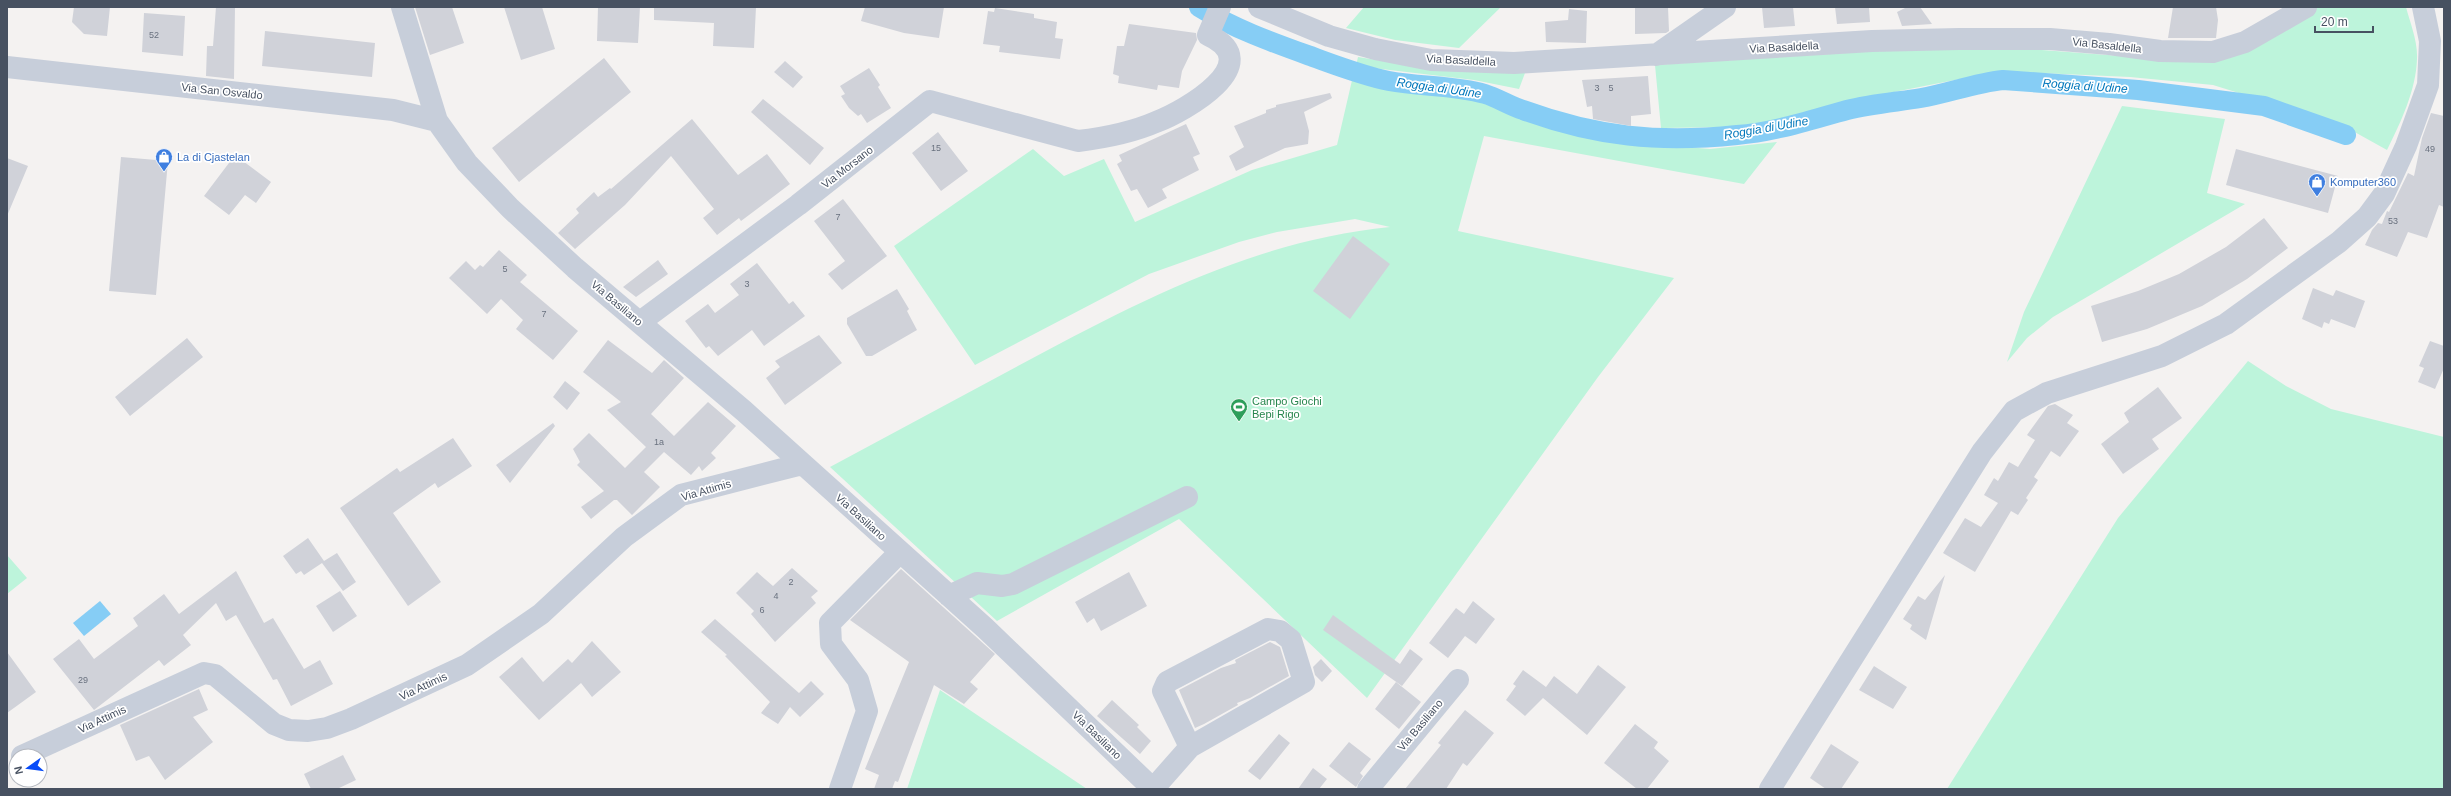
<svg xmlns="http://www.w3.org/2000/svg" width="2451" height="796" font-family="Arial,sans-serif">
	<rect width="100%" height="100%" fill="#f4f2f1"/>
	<path fill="#bdf4db" d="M 1364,7 L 1501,7 L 1459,48 L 1395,40 L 1346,28 Z
		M 2313,7 L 2406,7 C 2410,23 2418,41 2417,59 C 2416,90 2401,122 2387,150 L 2342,125 L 2213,85 L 2130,77 L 2040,73 L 1975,76 L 1884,94 L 1782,121 L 1735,127 L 1661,128 L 1655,65 L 1892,50 L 2016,48 L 2173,60 Z
		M 1358,57 L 1433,69 L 1525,73 L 1519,89 L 1474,80 L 1356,66 Z
		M 1353,76 L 1385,87 L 1486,101 L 1520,116 L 1595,137 L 1628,142 L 1710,149 L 1777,142 L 1744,184 L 1484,136 L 1458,231 L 1674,278 L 1598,377 L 1367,698 L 1179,519 L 997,621 L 830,467 C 897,431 964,395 1031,359 C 1145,298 1259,240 1390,227 L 1355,219 L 1277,232 L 1239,242 L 1149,274 L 975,365 L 894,246 L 1033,149 L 1064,176 L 1104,159 L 1135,222 L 1252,170 L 1337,145 Z
		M 2122,106 L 2225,119 L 2207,193 L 2245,204 L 2053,317 L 2027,338 L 2007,362 L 2024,312 Z
		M 2248,361 L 2286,386 L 2331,409 L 2444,437 L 2444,789 L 1947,789 L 2118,518 Z
		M 7,555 L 27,578 L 7,594 Z
		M 940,690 L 1087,789 L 907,789 Z"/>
	<path fill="#86cdf5" d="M 100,601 L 111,614 L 84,636 L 73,623 Z"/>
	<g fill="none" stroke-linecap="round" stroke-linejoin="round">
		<path stroke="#86cdf5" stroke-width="20" d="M 1199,7 C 1234,29 1274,43 1313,57 C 1338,66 1364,76 1389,81 C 1421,87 1454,85 1485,94 C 1498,98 1510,106 1523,110 C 1597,137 1659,143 1737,135 C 1775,132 1810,120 1847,110 C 1871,104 1896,102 1921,98 C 1949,93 1975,83 2003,80 L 2138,90 L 2264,106 L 2346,135"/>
	</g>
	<path fill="#d0d2d9" d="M 74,7 L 110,7 L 107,36 L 84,34 L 72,22 Z
		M 216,7 L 235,7 L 234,79 L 206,76 L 207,46 L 213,46 Z
		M 415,7 L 452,7 L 464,43 L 430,55 Z
		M 504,7 L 542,7 L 555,49 L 521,60 Z
		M 598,7 L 640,7 L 638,43 L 597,41 Z
		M 654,7 L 756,7 L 754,48 L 713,46 L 714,23 L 654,20 Z
		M 865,7 L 944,7 L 939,38 L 904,33 L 861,21 Z
		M 1635,7 L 1668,7 L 1669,31 L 1666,33 L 1635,34 Z
		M 1762,7 L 1793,7 L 1795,26 L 1764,28 Z
		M 1835,7 L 1869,7 L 1870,22 L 1837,24 Z
		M 1907,7 L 1920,7 L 1932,24 L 1902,26 L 1897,12 Z
		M 2173,7 L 2216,7 L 2218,20 L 2216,38 L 2168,38 Z
		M 995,8 L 1034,14 L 1034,18 L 1057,22 L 1055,38 L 1063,39 L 1060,59 L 999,52 L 1000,46 L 983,44 L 988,11 L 994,12 Z
		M 1569,9 L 1587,11 L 1586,43 L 1546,42 L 1545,22 L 1568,20 Z
		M 144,13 L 185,16 L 183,56 L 142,52 Z
		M 1129,24 L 1196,33 L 1197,40 L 1182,71 L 1179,88 L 1158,85 L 1157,90 L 1118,83 L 1119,76 L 1113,74 L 1117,46 L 1124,46 Z
		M 265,31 L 375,43 L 372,77 L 262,66 Z
		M 604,58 L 631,92 L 519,182 L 492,148 Z
		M 785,61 L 803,77 L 793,88 L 774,72 Z
		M 869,68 L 880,85 L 878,87 L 891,108 L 867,123 L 861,114 L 858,116 L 849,108 L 841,96 L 845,94 L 840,86 Z
		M 1648,76 L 1651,114 L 1631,116 L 1631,126 L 1593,119 L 1592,106 L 1587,107 L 1582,80 Z
		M 1330,93 L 1332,98 L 1304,112 L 1309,131 L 1308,144 L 1285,148 L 1236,171 L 1229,156 L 1244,147 L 1234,126 L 1266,113 L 1266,110 L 1276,107 L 1276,105 Z
		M 763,99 L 824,148 L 810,165 L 751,112 Z
		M 2431,113 L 2444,116 L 2444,207 L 2439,205 L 2427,238 L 2408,232 L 2397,257 L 2365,245 L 2372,230 L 2378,223 L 2382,224 L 2387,211 L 2389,212 L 2408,173 L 2414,176 L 2422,138 Z
		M 692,119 L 738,175 L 767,154 L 790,184 L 741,221 L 739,218 L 717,235 L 703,218 L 714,209 L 671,156 L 625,205 L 575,249 L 558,233 L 579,213 L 576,209 L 594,192 L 598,197 L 610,188 L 611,189 Z
		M 1186,124 L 1200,154 L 1193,157 L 1199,170 L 1162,189 L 1167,198 L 1148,208 L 1137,189 L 1131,191 L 1117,164 L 1122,161 L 1119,155 Z
		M 938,132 L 968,171 L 941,191 L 912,153 Z
		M 2236,149 L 2338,176 L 2328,213 L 2226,185 Z
		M 235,155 L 271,182 L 256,203 L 245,195 L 229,215 L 204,196 Z
		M 121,157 L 168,161 L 156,295 L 109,291 Z
		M 7,158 L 28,166 L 7,216 Z
		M 843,199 L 887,256 L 842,290 L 828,274 L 845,261 L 814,221 Z
		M 2264,218 L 2288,248 L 2247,279 L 2202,306 L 2147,329 L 2102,342 L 2091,306 L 2138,291 L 2179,274 L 2226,247 Z
		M 1353,236 L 1390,264 L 1350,319 L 1313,291 Z
		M 499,250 L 527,275 L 520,282 L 578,331 L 553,360 L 516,329 L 523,320 L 501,299 L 487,314 L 449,278 L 466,261 L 475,270 L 480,265 L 483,267 Z
		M 658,260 L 668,274 L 636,297 L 623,287 Z
		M 757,263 L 789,304 L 793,301 L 805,316 L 764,346 L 752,330 L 718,356 L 709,346 L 706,348 L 685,321 L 708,304 L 715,313 L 739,295 L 730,284 Z
		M 2313,288 L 2333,296 L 2336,290 L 2365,301 L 2355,328 L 2331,319 L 2329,324 L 2324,322 L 2322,328 L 2302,319 Z
		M 897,289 L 909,309 L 907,311 L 917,330 L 872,356 L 866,356 L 847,324 L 847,318 Z
		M 819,335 L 842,363 L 785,405 L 766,378 L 780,367 L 775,361 Z
		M 187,338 L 203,357 L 130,416 L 115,397 Z
		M 608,340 L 652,373 L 664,360 L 684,378 L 651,414 L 674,436 L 708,402 L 736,426 L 711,453 L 716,458 L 702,471 L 699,466 L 691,475 L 664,452 L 644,472 L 660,487 L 632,515 L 617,500 L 614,500 L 591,519 L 581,507 L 604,491 L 577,465 L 580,462 L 573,449 L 589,433 L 625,468 L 646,447 L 607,410 L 621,402 L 583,372 Z
		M 2430,341 L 2444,346 L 2444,368 L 2435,389 L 2418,382 L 2424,368 L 2419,366 Z
		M 565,381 L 580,393 L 567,410 L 553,397 Z
		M 2158,387 L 2182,418 L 2152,439 L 2159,449 L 2123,474 L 2101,444 L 2129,422 L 2124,413 Z
		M 2055,404 L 2073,415 L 2067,423 L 2079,431 L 2060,457 L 2051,451 L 2034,477 L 2038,480 L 2026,498 L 2028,500 L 2018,515 L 2011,511 L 1975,572 L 1943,553 L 1965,518 L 1981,527 L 1998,503 L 1984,495 L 1994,478 L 1998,481 L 2009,462 L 2018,467 L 2035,440 L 2027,435 L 2048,406 Z
		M 553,423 L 555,426 L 510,483 L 496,465 Z
		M 453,438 L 472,466 L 438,488 L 435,483 L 393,513 L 441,582 L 408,606 L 340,508 L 397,468 L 400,472 Z
		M 308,538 L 324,561 L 337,553 L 356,582 L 343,591 L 322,563 L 304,575 L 301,571 L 296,574 L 283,556 Z
		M 792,568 L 818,591 L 811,597 L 816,603 L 775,642 L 751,614 L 754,611 L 736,593 L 757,572 L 773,586 Z
		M 901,569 L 995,654 L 970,682 L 978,689 L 964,704 L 934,685 L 898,782 L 895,781 L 892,789 L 874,789 L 879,775 L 865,769 L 909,662 L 850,620 Z
		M 236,571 L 264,623 L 273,618 L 304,669 L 320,660 L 333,684 L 291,706 L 277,679 L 273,680 L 236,615 L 226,621 L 216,603 L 183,635 L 191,645 L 164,666 L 159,660 L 94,710 L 53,659 L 79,639 L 94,659 L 138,626 L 133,618 L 164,594 L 179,614 Z
		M 1129,572 L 1147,606 L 1101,631 L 1094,618 L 1087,623 L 1075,602 Z
		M 1945,575 L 1926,640 L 1910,629 L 1912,625 L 1903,619 L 1918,596 L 1925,600 Z
		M 340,591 L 357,616 L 333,632 L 316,606 Z
		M 1473,601 L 1495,619 L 1476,644 L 1465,636 L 1448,658 L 1429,643 L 1456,608 L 1464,614 Z
		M 1333,615 L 1400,664 L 1410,649 L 1423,659 L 1402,686 L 1323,630 Z
		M 715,619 L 799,693 L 811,681 L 824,694 L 800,717 L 790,707 L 778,724 L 761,713 L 770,702 L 725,656 L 727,655 L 701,632 Z
		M 592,641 L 621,672 L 592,697 L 581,683 L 539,720 L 499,677 L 522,657 L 543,682 L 568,659 L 572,663 Z
		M 1270,642 L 1280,647 L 1289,676 L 1250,698 L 1237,703 L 1238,705 L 1204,724 L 1195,728 L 1179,690 L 1221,668 L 1236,663 L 1235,660 Z
		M 7,652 L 36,692 L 7,713 Z
		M 1321,659 L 1332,671 L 1322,682 L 1315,675 L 1313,667 Z
		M 1598,665 L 1626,687 L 1587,735 L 1543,698 L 1525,716 L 1506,700 L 1516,686 L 1513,684 L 1523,670 L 1546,687 L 1554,676 L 1577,694 Z
		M 1874,666 L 1907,687 L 1893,709 L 1859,690 Z
		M 1396,682 L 1421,702 L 1399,729 L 1375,709 Z
		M 199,689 L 208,710 L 193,717 L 213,742 L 165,780 L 149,756 L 136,761 L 120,725 Z
		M 1112,700 L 1139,725 L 1137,727 L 1151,741 L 1140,754 L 1097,716 Z
		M 1465,710 L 1494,733 L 1467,766 L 1463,763 L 1446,789 L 1405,789 L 1441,745 L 1438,743 Z
		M 1635,724 L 1658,742 L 1654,748 L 1669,761 L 1647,789 L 1637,789 L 1604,763 Z
		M 1279,734 L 1290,743 L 1260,780 L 1248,771 Z
		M 1349,742 L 1371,759 L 1360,773 L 1363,776 L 1356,787 L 1329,766 Z
		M 1831,744 L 1859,762 L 1841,789 L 1826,789 L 1810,778 Z
		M 343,755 L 356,780 L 337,789 L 311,789 L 304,774 Z
		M 1313,768 L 1327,779 L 1319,789 L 1298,789 Z"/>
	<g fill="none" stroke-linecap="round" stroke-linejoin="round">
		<path stroke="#c7ceda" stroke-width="22" d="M 402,7 L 437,121 L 467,163 L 510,208 L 575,268 L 744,411 L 985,628 L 1153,789
			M 1259,7 L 1329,36 L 1375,49 L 1431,60 L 1514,63 L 1872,41 L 1959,39 L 2050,39 L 2109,44 L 2160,51 L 2213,52 L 2245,42 L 2306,7
			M 1656,55 L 1725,7
			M 7,67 L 393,110 L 437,121
			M 640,322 L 798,205 L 930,101 L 1078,141 C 1103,138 1133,132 1156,122 C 1185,111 1269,63 1208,35 L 1220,7
			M 949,596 L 977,583 L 1002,586 L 1013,584 L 1187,497
			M 22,756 L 204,673 L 215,675 L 274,724 L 289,730 L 308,731 L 327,728 L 351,719 L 467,665 L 541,614 L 624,537 L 681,495 L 802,464
			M 840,789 L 867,711 L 858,680 L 831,644 L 830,623 L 900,552
			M 1153,789 L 1190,747 L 1304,682 L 1291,640 L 1280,631 L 1268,629 L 1167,682 L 1163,691 L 1190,747
			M 1368,789 L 1458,680
			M 1770,789 L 1982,452 L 2014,411 L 2047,393 L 2162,356 L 2226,324 L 2339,242 L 2367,217 L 2384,194 L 2406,146 L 2428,85 L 2430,41 L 2423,7"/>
	</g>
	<defs>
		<g id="shop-pin" transform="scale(0.9)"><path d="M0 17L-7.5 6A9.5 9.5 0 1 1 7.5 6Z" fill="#3f7fe0" stroke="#fff"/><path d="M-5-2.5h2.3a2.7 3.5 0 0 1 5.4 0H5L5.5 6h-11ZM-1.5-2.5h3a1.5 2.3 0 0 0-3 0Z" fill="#fff"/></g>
		<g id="stadium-pin" transform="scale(0.9)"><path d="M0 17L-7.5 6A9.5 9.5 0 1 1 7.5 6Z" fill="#2e9e5b" stroke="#fff"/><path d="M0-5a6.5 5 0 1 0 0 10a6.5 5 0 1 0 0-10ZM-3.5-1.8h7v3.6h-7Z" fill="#fff"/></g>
	</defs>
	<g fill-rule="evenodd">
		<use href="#shop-pin" x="164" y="157"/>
		<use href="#shop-pin" x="2317" y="182"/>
		<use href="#stadium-pin" x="1239" y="407"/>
	</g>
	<g text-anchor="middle" stroke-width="3.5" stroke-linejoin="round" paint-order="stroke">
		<g font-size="9" fill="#69717f">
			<text x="154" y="38">52</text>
			<text x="1597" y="91">3</text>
			<text x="1611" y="91">5</text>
			<text x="936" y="151">15</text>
			<text x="2430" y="152">49</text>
			<text x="838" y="220">7</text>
			<text x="2393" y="224">53</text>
			<text x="505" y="272">5</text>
			<text x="747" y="287">3</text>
			<text x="544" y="317">7</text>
			<text x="659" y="445">1a</text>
			<text x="791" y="585">2</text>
			<text x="776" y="599">4</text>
			<text x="762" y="613">6</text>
			<text x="83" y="683">29</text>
		</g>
		<g font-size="11" fill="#475161" stroke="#fff">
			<text transform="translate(2107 45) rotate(6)" y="4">Via Basaldella</text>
			<text transform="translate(1784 47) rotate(-3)" y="4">Via Basaldella</text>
			<text transform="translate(1461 60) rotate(3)" y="4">Via Basaldella</text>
			<text transform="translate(222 91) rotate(6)" y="4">Via San Osvaldo</text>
			<text transform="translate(847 167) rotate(-38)" y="4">Via Morsano</text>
			<text transform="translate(617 303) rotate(40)" y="4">Via Basiliano</text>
			<text transform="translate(706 490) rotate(-16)" y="4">Via Attimis</text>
			<text transform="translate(861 517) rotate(42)" y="4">Via Basiliano</text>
			<text transform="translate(423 686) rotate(-25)" y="4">Via Attimis</text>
			<text transform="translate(102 719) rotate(-25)" y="4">Via Attimis</text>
			<text transform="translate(1420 725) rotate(-50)" y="4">Via Basiliano</text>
			<text transform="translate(1097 735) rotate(44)" y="4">Via Basiliano</text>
		</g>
		<g font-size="11" fill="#366cbe" stroke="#fff" text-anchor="start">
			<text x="177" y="161">La di Cjastelan</text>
			<text x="2330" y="186">Komputer360</text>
		</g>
		<g font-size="11" fill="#27864d" stroke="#fff" text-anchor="start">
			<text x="1252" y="405">Campo Giochi<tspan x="1252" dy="13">Bepi Rigo</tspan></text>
		</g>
		<g font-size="12" font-style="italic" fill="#07b" stroke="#fff">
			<text transform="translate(2085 86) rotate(4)" y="4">Roggia di Udine</text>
			<text transform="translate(1439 88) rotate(8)" y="4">Roggia di Udine</text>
			<text transform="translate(1766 128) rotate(-10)" y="4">Roggia di Udine</text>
		</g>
	</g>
	<rect width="2451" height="796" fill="none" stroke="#475161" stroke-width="16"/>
	<g transform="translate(28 768) rotate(256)"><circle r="19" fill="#ffffff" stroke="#b5b9c0"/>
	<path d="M0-3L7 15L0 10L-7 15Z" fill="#074bf8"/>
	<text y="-6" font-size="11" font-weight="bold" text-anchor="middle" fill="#475161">N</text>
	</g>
	<path d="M2315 26v6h58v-6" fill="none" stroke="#475161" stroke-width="2"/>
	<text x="2321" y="26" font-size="12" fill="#475161" stroke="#ffffff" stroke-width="3" paint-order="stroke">20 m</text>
</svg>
